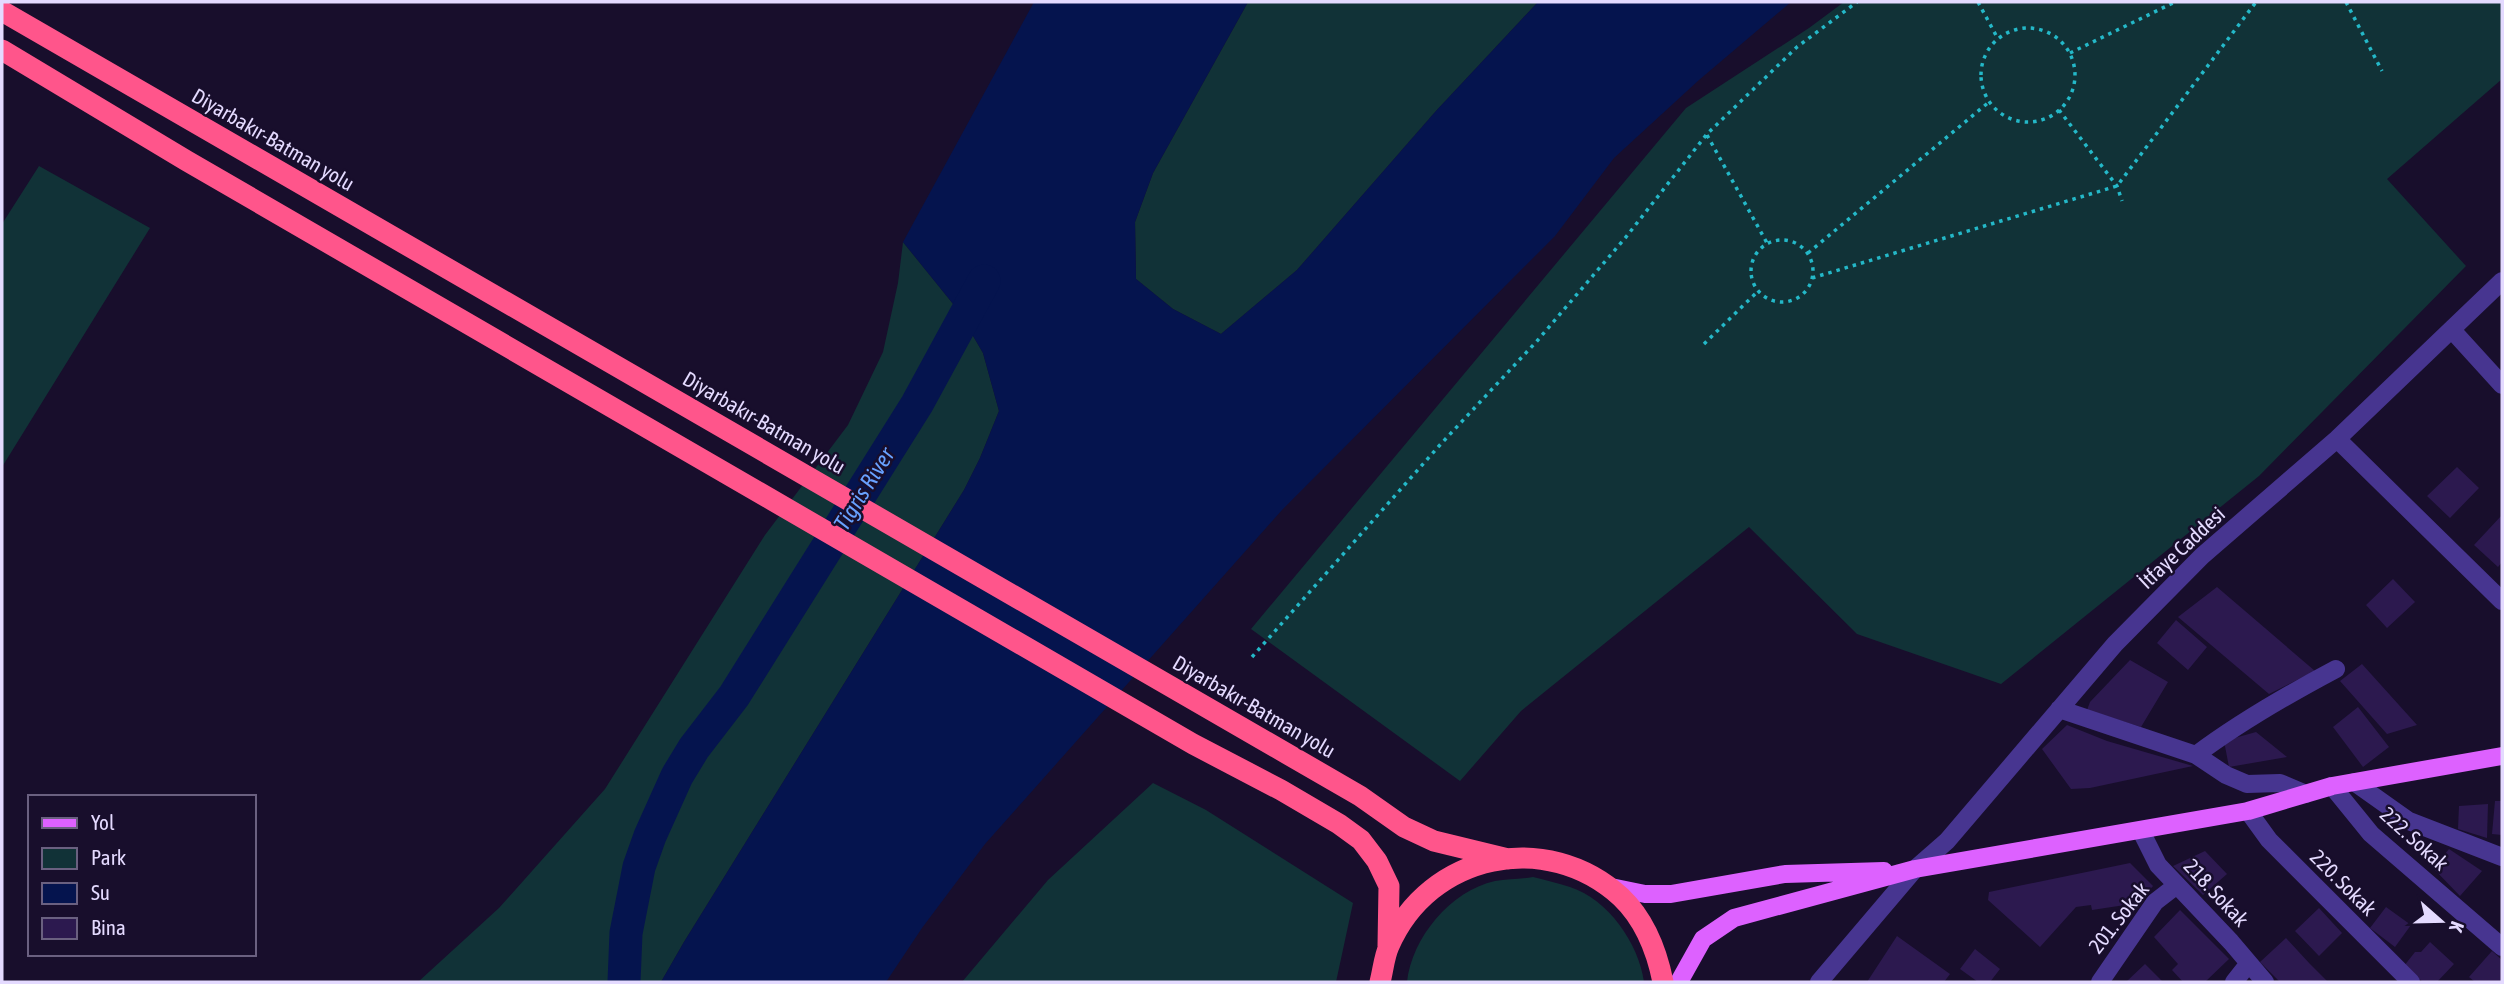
<svg xmlns="http://www.w3.org/2000/svg" width="2504" height="984" font-family="'Asap Condensed',sans-serif">
	<rect width="100%" height="100%" fill="#180e2c"/>
	<path fill="#113237" d="M 1248,2 L 1538,2 L 1436,111 L 1297,270 L 1221,334 L 1173,309 L 1136,279 L 1135,222 L 1153,173 Z
		M 1844,2 L 2502,2 L 2502,79 L 2387,179 L 2466,266 L 2259,476 L 2001,684 L 1857,634 L 1749,527 L 1521,711 L 1460,781 L 1251,629 L 1686,108 L 1809,28 Z
		M 39,166 L 150,228 L 2,467 L 2,224 Z
		M 903,242 L 958,310 L 983,353 L 999,411 L 980,458 L 964,490 L 684,942 L 661,982 L 418,982 L 499,908 L 605,789 L 765,535 L 848,425 L 883,352 L 898,283 Z
		M 1153,783 L 1206,810 L 1353,903 L 1336,982 L 962,982 L 1048,880 Z
		M 1533,877 C 1545,880 1558,883 1570,887 C 1608,899 1639,944 1644,982 L 1407,982 C 1412,938 1450,891 1495,881 C 1507,879 1521,879 1533,877 Z"/>
	<path fill="#05144e" d="M 1034,2 L 1248,2 L 1153,173 L 1135,222 L 1136,279 L 1173,309 L 1221,334 L 1297,270 L 1436,111 L 1538,2 L 1791,2 L 1699,80 L 1614,158 L 1555,236 L 1282,510 L 985,844 L 922,928 L 886,982 L 661,982 L 684,942 L 964,490 L 980,458 L 999,411 L 983,353 L 958,310 L 903,242 Z"/>
	<g fill="none" stroke-linecap="round" stroke-linejoin="round">
		<path stroke="#05144e" stroke-width="33" d="M 624,982 L 626,933 L 639,867 L 650,836 L 677,776 L 694,748 L 734,696 L 917,404 L 984,281"/>
	</g>
	<path fill="#2c194f" d="M 2457,467 L 2479,488 L 2450,518 L 2427,496 Z
		M 2502,515 L 2502,562 L 2498,567 L 2474,545 Z
		M 2393,579 L 2415,602 L 2387,628 L 2366,605 Z
		M 2217,587 L 2315,671 L 2269,694 L 2178,617 Z
		M 2176,620 L 2207,647 L 2188,670 L 2157,643 Z
		M 2130,660 L 2168,682 L 2141,727 L 2087,710 L 2090,702 Z
		M 2362,664 L 2417,725 L 2387,734 L 2340,681 Z
		M 2358,707 L 2389,747 L 2363,767 L 2333,727 Z
		M 2067,725 L 2107,741 L 2193,766 L 2090,788 L 2071,789 L 2042,749 Z
		M 2256,732 L 2287,757 L 2229,767 L 2224,741 Z
		M 2495,801 L 2502,801 L 2502,835 L 2492,834 Z
		M 2488,804 L 2487,838 L 2458,829 L 2459,806 Z
		M 2449,849 L 2482,871 L 2460,896 L 2433,868 Z
		M 2205,851 L 2227,874 L 2203,895 L 2173,866 Z
		M 2130,863 L 2153,886 L 2145,896 L 2124,899 L 2125,905 L 2092,910 L 2091,905 L 2076,907 L 2040,947 L 1988,900 L 1989,892 Z
		M 2386,907 L 2411,925 L 2395,947 L 2370,928 Z
		M 2319,908 L 2342,933 L 2319,956 L 2295,931 Z
		M 2180,910 L 2229,959 L 2205,982 L 2183,982 L 2172,970 L 2178,964 L 2154,937 Z
		M 1897,936 L 1950,974 L 1944,982 L 1867,982 Z
		M 2286,938 L 2310,964 L 2328,982 L 2280,982 L 2260,962 Z
		M 2430,942 L 2454,964 L 2437,982 L 2423,982 L 2404,966 L 2415,952 L 2421,952 Z
		M 1975,949 L 2000,969 L 1990,982 L 1978,982 L 1960,969 Z
		M 2492,951 L 2502,960 L 2502,982 L 2475,982 L 2469,977 Z
		M 2145,964 L 2163,982 L 2126,982 Z"/>
	<g fill="none" stroke-linecap="round" stroke-linejoin="round">
		<path stroke="#24b8c8" stroke-width="3.5" stroke-dasharray="3.5 5" stroke-linecap="butt" d="M 1978,2 L 1998,39
			M 2346,2 L 2382,71
			M1981 75a47 47 0 1 1 94 0a47 47 0 1 1-94 0Z
			M 2070,53 L 2175,2
			M 2059,110 L 2117,186 L 2122,201
			M 1707,135 L 1767,243
			M1751 271a31 31 0 1 1 62 0a31 31 0 1 1-62 0Z
			M 1808,253 L 1989,102
			M 1812,278 L 2117,186 L 2256,2
			M 1704,344 L 1757,292
			M 1252,657 L 1439,446 L 1537,341 L 1626,237 L 1707,134 L 1797,47 L 1857,2"/>
		<path stroke="#473590" stroke-width="18" d="M 2452,330 L 2502,385
			M 2337,439 L 2502,601
			M 2059,709 L 2196,755 L 2226,775 L 2247,784 L 2280,783 L 2306,794
			M 2196,755 C 2240,722 2287,695 2336,669
			M 2354,782 L 2409,821 L 2502,857
			M 2332,786 L 2371,834 L 2502,947
			M 2248,811 L 2269,840 L 2411,982
			M 2141,831 L 2158,865 L 2231,942 L 2265,982
			M 1819,982 L 1915,869 L 1947,841 L 2115,644 L 2202,556 L 2337,439 L 2502,281
			M 2100,982 L 2155,902 L 2177,885
			M 2234,982 L 2249,963"/>
		<path stroke="#dd61ff" stroke-width="18" d="M 1606,886 L 1645,894 L 1671,894 L 1785,874 L 1884,871
			M 1679,982 L 1703,939 L 1734,918 L 1915,869 L 2248,811 L 2332,786 L 2502,756"/>
		<path stroke="#ff558b" stroke-width="21" d="M 2,11 L 1360,796 L 1404,827 L 1434,841 L 1508,859
			M 2,50 L 187,161 L 1193,744 L 1281,790 L 1339,824 L 1361,840 L 1377,861 L 1389,886 L 1388,946
			M 1380,982 C 1383,971 1384,957 1389,946 C 1429,853 1547,829 1621,897 C 1644,919 1657,952 1663,982"/>
	</g>
	<g text-anchor="middle" stroke-width="5" stroke-linejoin="round" paint-order="stroke">
		<g font-size="21" fill="#e4daff" stroke="#180e2c">
			<text transform="translate(273 140) rotate(30)" y="7">Diyarbakır-Batman yolu</text>
			<text transform="translate(764 423) rotate(30)" y="7">Diyarbakır-Batman yolu</text>
			<text transform="translate(2182 548) rotate(-43)" y="7">İtfaye Caddesi</text>
			<text transform="translate(1254 707) rotate(30)" y="7">Diyarbakır-Batman yolu</text>
			<text transform="translate(2414 839) rotate(42)" y="7">222. Sokak</text>
			<text transform="translate(2343 883) rotate(45)" y="7">220. Sokak</text>
			<text transform="translate(2216 893) rotate(47)" y="7">218. Sokak</text>
			<text transform="translate(2119 918) rotate(-52)" y="7">201. Sokak</text>
		</g>
		<g font-size="23" font-style="italic" fill="#68a1ff" stroke="#180e2c">
			<text transform="translate(864 489) rotate(-58)" y="8">Tigris River</text>
		</g>
	</g>
	<rect width="2504" height="984" fill="none" stroke="#e4daff" stroke-width="7"/>
	<rect x="28" y="795" width="228" height="161" fill="#180e2c" stroke="#6a6080" stroke-width="2"/>
	<rect x="42" y="818" width="35" height="10" fill="#dd61ff" stroke="#6a6080" stroke-width="2"/>
	<text x="91" y="830" font-size="21" fill="#e4daff">Yol</text>
	<rect x="42" y="848" width="35" height="21" fill="#113237" stroke="#6a6080" stroke-width="2"/>
	<text x="91" y="865" font-size="21" fill="#e4daff">Park</text>
	<rect x="42" y="883" width="35" height="21" fill="#05144e" stroke="#6a6080" stroke-width="2"/>
	<text x="91" y="900" font-size="21" fill="#e4daff">Su</text>
	<rect x="42" y="918" width="35" height="21" fill="#2c194f" stroke="#6a6080" stroke-width="2"/>
	<text x="91" y="935" font-size="21" fill="#e4daff">Bina</text>
	<g transform="translate(2441 921) rotate(110)" stroke="#180e2c" stroke-width="5" paint-order="stroke">
	<path d="M0-5L12 26L0 18L-12 26Z" fill="#e4daff"/>
	<text y="-10" font-size="19" font-weight="bold" text-anchor="middle" fill="#e4daff">K</text>
	</g>
</svg>
